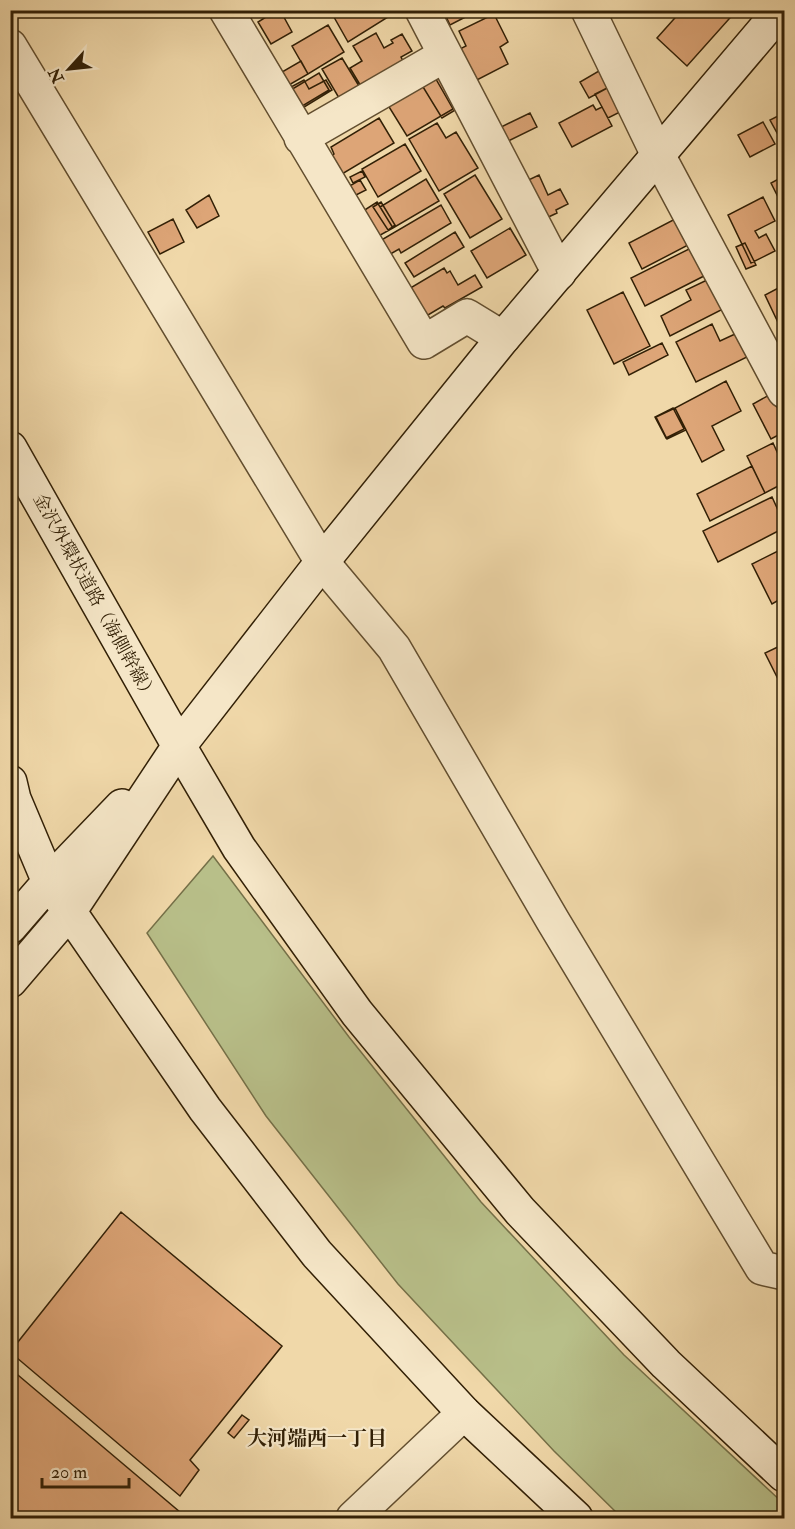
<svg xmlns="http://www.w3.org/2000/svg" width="795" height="1529" font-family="'IM FELL Double Pica','Noto Serif JP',serif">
	<rect width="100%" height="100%" fill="#f0d8a9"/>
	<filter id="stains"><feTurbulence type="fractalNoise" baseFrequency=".00333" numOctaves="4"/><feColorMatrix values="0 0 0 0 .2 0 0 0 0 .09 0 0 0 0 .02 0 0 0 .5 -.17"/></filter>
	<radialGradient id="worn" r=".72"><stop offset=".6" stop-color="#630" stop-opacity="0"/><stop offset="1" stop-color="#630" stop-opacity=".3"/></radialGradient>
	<path fill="#b8bf89" stroke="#757048" stroke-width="1.5" d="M 213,856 L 349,1037 L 481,1202 L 624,1355 L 784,1504 L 784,1518 L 622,1518 L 554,1451 L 398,1284 L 266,1116 L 147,933 Z"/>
	<path fill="#dda577" stroke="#322006" stroke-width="1.5" d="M 277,10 L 280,10 L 292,32 L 271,44 L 258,22 Z
		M 330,10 L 384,10 L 388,17 L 348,42 Z
		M 443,10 L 479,10 L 450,25 Z
		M 682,10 L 737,10 L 687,66 L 657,38 Z
		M 494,14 L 508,42 L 500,47 L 508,64 L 473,82 L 458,50 L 466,46 L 459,31 Z
		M 328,25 L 344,52 L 308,74 L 292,46 Z
		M 376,33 L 384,48 L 393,43 L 391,40 L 402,34 L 412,51 L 401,57 L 404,63 L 362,88 L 350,68 L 362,61 L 353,46 Z
		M 342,58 L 359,86 L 339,98 L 322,69 Z
		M 301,61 L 308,74 L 289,85 L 282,72 Z
		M 604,68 L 613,85 L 589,98 L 580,82 Z
		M 319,73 L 329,90 L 299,108 L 289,91 Z
		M 436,73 L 457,109 L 442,118 L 420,82 Z
		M 433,74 L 453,109 L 407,136 L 386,102 Z
		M 304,80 L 309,89 L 326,80 L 332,90 L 301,109 L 289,88 Z
		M 613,85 L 626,109 L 608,118 L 595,94 Z
		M 593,105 L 596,110 L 602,107 L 612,126 L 572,147 L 559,123 Z
		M 530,113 L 537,127 L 504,143 L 497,129 Z
		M 784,113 L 784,140 L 782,142 L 770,120 Z
		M 379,118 L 394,143 L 337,177 L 327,159 L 334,154 L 331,147 Z
		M 763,122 L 775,144 L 750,157 L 738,135 Z
		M 437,123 L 446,138 L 456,132 L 478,168 L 439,191 L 409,139 Z
		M 405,144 L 421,171 L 378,197 L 362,169 Z
		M 362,171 L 365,177 L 353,183 L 350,177 Z
		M 475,175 L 502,219 L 470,238 L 444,194 Z
		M 539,175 L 548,195 L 560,189 L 568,204 L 556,210 L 557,213 L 540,221 L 522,183 Z
		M 784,176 L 784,209 L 771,183 Z
		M 426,179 L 439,201 L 393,228 L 380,207 Z
		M 360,180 L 366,190 L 352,197 L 346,188 Z
		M 209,195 L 219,216 L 197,228 L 186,210 Z
		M 763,197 L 775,221 L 755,231 L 759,238 L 766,234 L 775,251 L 751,263 L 728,215 Z
		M 377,202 L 393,228 L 375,238 L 360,213 Z
		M 381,202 L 395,225 L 388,230 L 373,207 Z
		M 441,205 L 451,223 L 401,253 L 399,249 L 387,256 L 378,242 Z
		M 677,218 L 690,244 L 642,269 L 629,243 Z
		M 173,219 L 184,242 L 160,254 L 148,232 Z
		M 510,228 L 526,255 L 487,278 L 471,251 Z
		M 455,232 L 464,247 L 414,277 L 405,263 Z
		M 745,243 L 756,265 L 746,269 L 736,247 Z
		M 697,245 L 704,276 L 645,306 L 631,278 Z
		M 444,268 L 447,273 L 450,271 L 458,285 L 475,275 L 482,287 L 445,308 L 443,306 L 423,318 L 407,290 Z
		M 707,280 L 725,308 L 670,336 L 661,316 L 691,300 L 686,290 Z
		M 784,285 L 784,332 L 783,333 L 765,295 Z
		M 623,292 L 650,346 L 614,364 L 587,310 Z
		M 712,324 L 720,341 L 735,334 L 747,357 L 696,382 L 676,342 Z
		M 662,343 L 668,355 L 629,375 L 623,362 Z
		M 726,381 L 741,411 L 712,426 L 724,450 L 702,462 L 675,408 Z
		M 771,394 L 784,421 L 784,432 L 771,439 L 753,404 Z
		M 673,408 L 684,429 L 666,438 L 655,417 Z
		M 675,408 L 686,430 L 667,439 L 656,417 Z
		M 773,443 L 784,467 L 784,483 L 765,493 L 747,456 Z
		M 752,466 L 765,493 L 710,521 L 697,494 Z
		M 772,497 L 784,523 L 784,528 L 718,562 L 703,531 Z
		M 784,548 L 784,597 L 772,604 L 752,564 Z
		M 784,644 L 784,691 L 765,653 Z
		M 121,1212 L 282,1346 L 190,1460 L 199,1470 L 180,1496 L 10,1352 Z
		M 12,1370 L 187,1518 L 10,1518 L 10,1372 Z
		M 242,1415 L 249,1420 L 234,1438 L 228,1433 Z"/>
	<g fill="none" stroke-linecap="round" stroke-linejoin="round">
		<g stroke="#624e2f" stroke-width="36">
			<path id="street" d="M 226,10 L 424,342 L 467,316 L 503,338
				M 422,10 L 559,273
				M 588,10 L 658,155 L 784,391
				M 10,46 L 322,562 L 394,648 L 553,921 L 762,1268 L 784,1273
				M 301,138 L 445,55
				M 353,1518 L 464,1413"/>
		</g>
		<g stroke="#322006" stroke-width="36">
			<path id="secondary" d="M 10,448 L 179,746 L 239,848 L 357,1013 L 520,1211 L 666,1364 L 784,1475
				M 10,782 L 14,799 L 49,882 L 205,1109 L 317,1254 L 464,1413 L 576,1518
				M 10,927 L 49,882 L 122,806
				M 10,981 L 69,912 L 179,746 L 322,562 L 503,338 L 781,10"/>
		</g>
		<use href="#street" stroke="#f5e6c7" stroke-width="33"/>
		<use href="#secondary" stroke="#f5e6c7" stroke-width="33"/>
	</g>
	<g text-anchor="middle" stroke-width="4.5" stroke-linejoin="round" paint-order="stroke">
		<g font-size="18" fill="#322006" stroke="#f5e6c7">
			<text transform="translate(95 597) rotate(61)" y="6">金沢外環状道路（海側幹線）</text>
		</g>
		<g font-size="20" font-weight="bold" fill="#322006" stroke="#f5e6c7">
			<text x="317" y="1445">大河端西一丁目</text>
		</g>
	</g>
	<rect width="795" height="1529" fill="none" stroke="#f0d8a9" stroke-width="36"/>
	<rect x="12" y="12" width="771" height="1505" fill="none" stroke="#322006" stroke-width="3"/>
	<rect x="18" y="18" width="759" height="1493" fill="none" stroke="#322006" stroke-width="1.5"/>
	<g transform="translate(69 69) rotate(243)" stroke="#f5e6c7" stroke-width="4.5" paint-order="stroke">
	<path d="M0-4.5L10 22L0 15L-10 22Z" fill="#322006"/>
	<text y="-9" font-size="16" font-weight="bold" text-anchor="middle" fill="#322006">N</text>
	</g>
	<path d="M42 1478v9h87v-9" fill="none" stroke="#322006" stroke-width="3"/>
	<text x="51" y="1478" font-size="18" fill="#322006" stroke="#f5e6c7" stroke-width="4.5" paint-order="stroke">20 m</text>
	<rect width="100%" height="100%" filter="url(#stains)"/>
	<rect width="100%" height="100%" fill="url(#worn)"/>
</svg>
